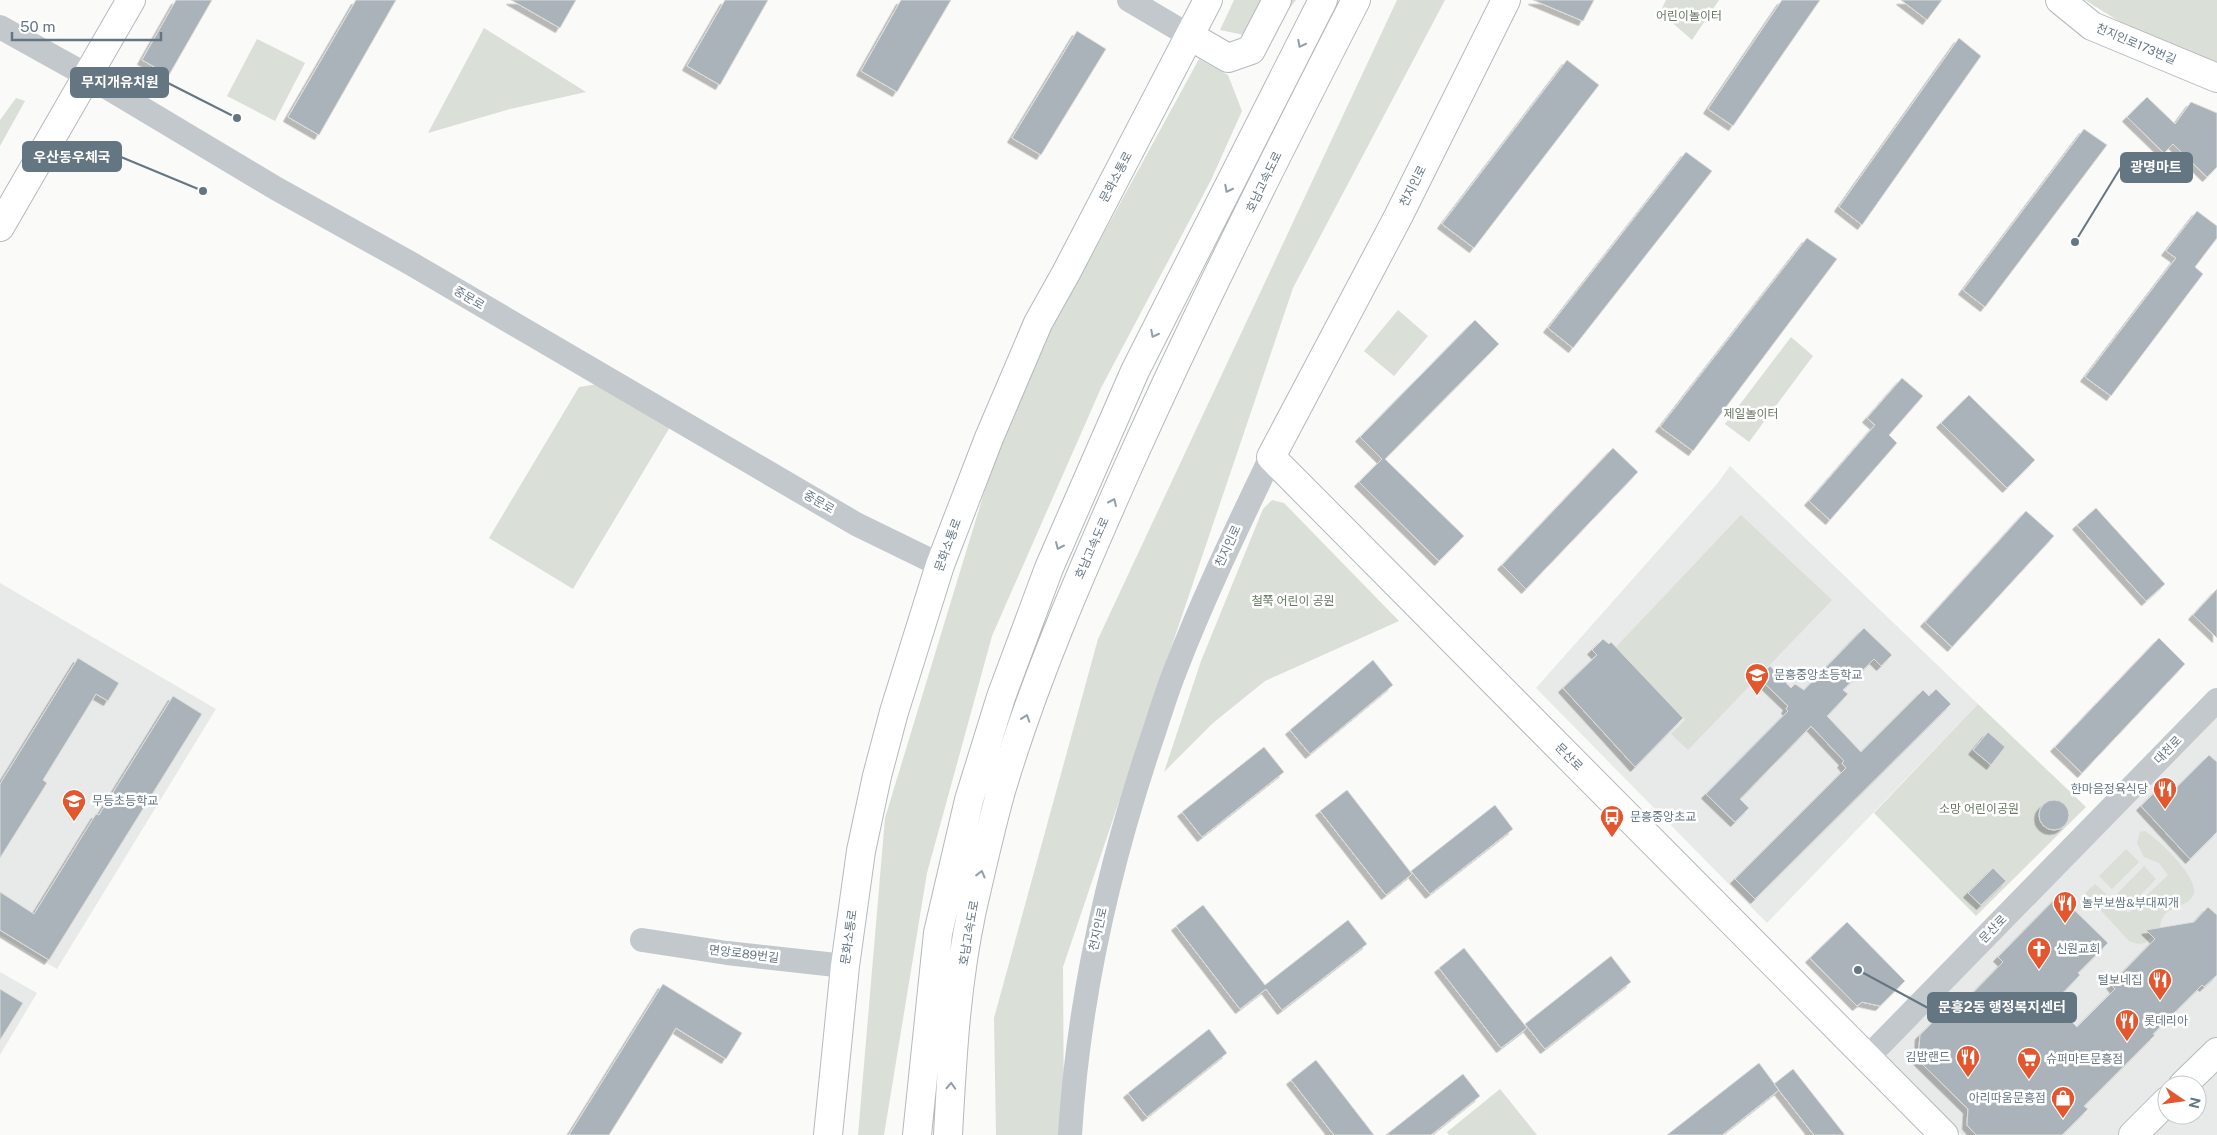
<svg xmlns="http://www.w3.org/2000/svg" width="2217" height="1135" font-family="'Public Sans','Noto Sans KR',sans-serif">
	<defs>
		<filter id="shadow"><feDropShadow dx="-4.5" dy="4.5" stdDeviation="0" flood-color="#0004"/></filter>
	</defs>
	<rect width="100%" height="100%" fill="#fafaf8"/>
	<path fill="#e8e9e9" fill-rule="evenodd" d="M 1730,466 L 1978,704 L 1767,923 L 1536,688 L 1717,484 Z
		M 0,583 L 216,709 L 57,969 L 0,935 Z
		M 2217,713 L 2217,1135 L 1962,1135 L 1882,1055 ZM 2167,1085 L 2197,1085 L 2197,1115 L 2167,1115 Z
		M 0,972 L 37,993 L 0,1055 Z"/>
	<path fill="#dadfd7" d="M 1234,0 L 1296,0 L 1268,35 L 1244,35 L 1220,30 Z
		M 1397,0 L 1445,0 L 1293,288 L 1063,967 L 1064,1135 L 996,1135 L 994,1018 L 1098,639 Z
		M 1666,0 L 1719,0 L 1692,40 L 1660,12 Z
		M 2085,0 L 2217,0 L 2217,62 L 2133,30 Z
		M 484,28 L 586,92 L 510,109 L 428,133 Z
		M 257,39 L 305,63 L 275,121 L 227,96 Z
		M 1199,59 L 1228,75 L 1242,111 L 1211,180 L 1101,388 L 992,636 L 927,873 L 884,1135 L 858,1135 L 885,818 L 1012,401 Z
		M 16,98 L 25,101 L 0,146 L 0,120 Z
		M 1398,310 L 1428,336 L 1394,376 L 1364,351 Z
		M 1791,337 L 1813,356 L 1749,442 L 1725,424 Z
		M 598,384 L 670,427 L 573,589 L 489,538 L 579,387 Z
		M 1272,500 L 1284,503 L 1399,621 L 1265,681 L 1213,723 L 1164,772 L 1201,661 L 1263,509 Z
		M 1741,515 L 1832,600 L 1688,750 L 1671,734 L 1685,720 L 1616,647 Z
		M 1978,704 L 2086,807 L 1976,916 L 1874,813 Z
		M 2145,831 C 2158,839 2202,880 2193,896 C 2187,906 2172,906 2164,915 C 2161,919 2161,925 2158,929 C 2155,934 2149,939 2145,943 L 2138,944 L 2129,941 L 2085,893 L 2095,884 L 2128,913 L 2168,875 L 2159,863 L 2144,857 L 2137,843 L 2140,832 Z
		M 2126,849 L 2139,862 L 2112,889 L 2099,876 Z
		M 2144,866 L 2156,879 L 2129,907 L 2116,895 Z
		M 1500,1089 L 1537,1135 L 1449,1135 L 1447,1132 Z"/>
	<path fill="#aab3b9" stroke="#dcdcda" filter="url(#shadow)" d="M 176,0 L 212,0 L 169,75 L 142,60 Z
		M 356,0 L 396,0 L 319,135 L 288,117 Z
		M 511,0 L 576,0 L 560,28 Z
		M 725,0 L 768,0 L 720,85 L 687,66 Z
		M 901,0 L 951,0 L 897,92 L 861,71 Z
		M 1533,0 L 1594,0 L 1583,21 Z
		M 1782,0 L 1820,0 L 1733,126 L 1708,109 Z
		M 1901,0 L 1942,0 L 1927,20 Z
		M 1077,31 L 1106,49 L 1041,155 L 1012,138 Z
		M 1959,38 L 1981,56 L 1862,225 L 1839,207 Z
		M 1567,60 L 1599,85 L 1474,248 L 1442,224 Z
		M 2147,97 L 2175,124 L 2191,102 L 2217,113 L 2217,167 L 2207,177 L 2173,144 L 2164,153 L 2127,117 Z
		M 2084,129 L 2107,145 L 1985,307 L 1963,290 Z
		M 1686,152 L 1712,171 L 1573,348 L 1548,328 Z
		M 2197,211 L 2217,226 L 2217,238 L 2195,267 L 2203,274 L 2111,396 L 2085,377 L 2176,258 L 2166,251 Z
		M 1807,238 L 1837,259 L 1693,451 L 1660,427 Z
		M 1475,320 L 1499,344 L 1385,459 L 1464,536 L 1439,561 L 1359,482 L 1382,459 L 1360,437 Z
		M 1902,378 L 1923,396 L 1889,435 L 1897,443 L 1830,520 L 1809,501 L 1875,425 L 1867,418 Z
		M 1969,395 L 2035,460 L 2007,488 L 1941,423 Z
		M 1613,448 L 1638,472 L 1526,589 L 1502,565 Z
		M 2096,508 L 2165,584 L 2146,601 L 2077,525 Z
		M 2026,511 L 2054,536 L 1952,647 L 1925,622 Z
		M 2217,589 L 2217,638 L 2193,615 Z
		M 1864,628 L 1892,655 L 1881,666 L 1874,659 L 1843,690 L 1848,694 L 1827,716 L 1861,752 L 1923,690 L 1929,696 L 1936,689 L 1951,704 L 1755,899 L 1735,879 L 1846,768 L 1842,763 L 1844,761 L 1811,726 L 1740,799 L 1749,808 L 1735,822 L 1706,794 L 1788,711 L 1786,709 L 1788,706 L 1759,678 L 1770,666 L 1791,688 L 1795,684 L 1804,690 Z
		M 2159,638 L 2185,664 L 2082,773 L 2055,747 Z
		M 1603,639 L 1609,644 L 1611,642 L 1683,718 L 1635,767 L 1563,688 L 1597,655 L 1592,650 Z
		M 78,658 L 119,683 L 108,701 L 96,694 L 43,780 L 47,783 L 0,858 L 0,784 Z
		M 1373,660 L 1393,685 L 1310,754 L 1290,730 Z
		M 173,696 L 202,714 L 49,960 L 0,930 L 0,892 L 34,914 L 96,814 L 99,815 Z
		M 1988,732 L 2005,747 L 1991,765 L 1973,750 Z
		M 1264,747 L 1284,772 L 1202,837 L 1182,812 Z
		M 2209,755 L 2217,762 L 2217,832 L 2190,859 L 2141,806 L 2164,783 L 2172,792 Z
		M 1347,790 L 1412,874 L 1386,895 L 1320,811 Z
		M2039 815a15 15 0 1 1 30 0a15 15 0 1 1-30 0Z
		M 1495,805 L 1513,829 L 1430,894 L 1411,871 Z
		M 1993,868 L 2006,881 L 1981,905 L 1968,893 Z
		M 2059,895 L 2108,943 L 2078,973 L 2080,975 L 2053,1003 L 2077,1027 L 2115,989 L 2111,984 L 2155,939 L 2146,930 L 2194,922 L 2208,907 L 2217,915 L 2217,975 L 2204,987 L 2202,985 L 2153,1034 L 2155,1035 L 2084,1106 L 2088,1109 L 2062,1135 L 1976,1135 L 1967,1125 L 1968,1109 L 1918,1060 L 1920,1035 L 1959,996 L 1964,1002 L 2003,962 L 1998,957 Z
		M 1203,905 L 1265,985 L 1348,920 L 1367,944 L 1282,1010 L 1266,989 L 1240,1009 L 1176,926 Z
		M 1847,922 L 1905,981 L 1880,1006 L 1862,1002 L 1857,1006 L 1810,958 Z
		M 1464,948 L 1527,1028 L 1501,1048 L 1439,968 Z
		M 1611,956 L 1631,982 L 1545,1049 L 1525,1024 Z
		M 663,984 L 742,1033 L 726,1059 L 676,1028 L 609,1135 L 569,1135 Z
		M 0,989 L 23,1003 L 0,1040 Z
		M 1209,1029 L 1227,1053 L 1147,1117 L 1128,1093 Z
		M 1316,1060 L 1374,1135 L 1334,1135 L 1291,1080 Z
		M 1759,1063 L 1779,1090 L 1722,1135 L 1667,1135 Z
		M 1793,1069 L 1845,1135 L 1814,1135 L 1774,1084 Z
		M 1463,1074 L 1480,1096 L 1431,1135 L 1386,1135 Z"/>
	<g fill="none" stroke-linecap="round" stroke-linejoin="round">
		<g stroke="#b3babf" stroke-width="30">
			<path id="secondary" d="M 1506,0 L 1398,217 L 1271,457 L 1944,1135
				M 2060,0 L 2092,26 L 2217,78
				M 1190,36 L 1228,58 L 1251,50 L 1277,0
				M 0,227 L 131,0
				M 2183,1085 L 2217,1052
				M 828,1135 L 845,966 L 861,851 L 877,776 L 894,712 L 940,565 L 989,438 L 1038,323 L 1066,273 L 1208,0
				M 2133,1135 L 2167,1101"/>
		</g>
		<g stroke="#b4b9bd" stroke-width="30">
			<path id="highway" d="M 917,1135 L 938,933 L 969,800 L 1001,697 L 1049,568 L 1135,371 L 1323,0
				M 948,1135 C 952,1060 956,984 972,910 C 981,871 990,830 1001,791 C 1034,680 1081,573 1128,467 C 1199,309 1277,154 1356,0"/>
		</g>
		<path stroke="#c3c8cc" stroke-width="24" d="M 1129,0 L 1190,36
			M 0,27 L 88,76 L 277,189 L 410,263 L 856,524 L 940,565
			M 642,940 L 727,953 L 845,966
			M 1867,1058 L 2217,700
			M 1070,1135 C 1078,1002 1107,873 1149,747 C 1158,721 1165,696 1175,671 C 1203,598 1237,528 1271,457"/>
		<use href="#secondary" stroke="#fff" stroke-width="28"/>
		<use href="#highway" stroke="#fff" stroke-width="28"/>
	</g>
	<defs><path id="oneway-chevron" d="M-2-3.5L2.5 0L-2 3.5" fill="none" stroke-width="1.6" stroke-linecap="round" stroke-linejoin="round" transform="scale(1.25)"/></defs>
	<g stroke="#939fa8">
		<use href="#oneway-chevron" transform="translate(1301 44) rotate(117)"/>
		<use href="#oneway-chevron" transform="translate(1228 189) rotate(117)"/>
		<use href="#oneway-chevron" transform="translate(1154 334) rotate(117)"/>
		<use href="#oneway-chevron" transform="translate(1113 502) rotate(-66)"/>
		<use href="#oneway-chevron" transform="translate(1059 546) rotate(114)"/>
		<use href="#oneway-chevron" transform="translate(1026 718) rotate(-71)"/>
		<use href="#oneway-chevron" transform="translate(981 874) rotate(-76)"/>
		<use href="#oneway-chevron" transform="translate(951 1086) rotate(-87)"/>
	</g>
	<defs>
		<g id="school-pin" transform="scale(1.25)"><path d="M0 17L-7.5 6A9.5 9.5 0 1 1 7.5 6Z" fill="#e4572e" stroke="#fff"/><path d="M0-5L7-2L0 1L-7-2ZM-4 1L0 2.5L4 1V4Q0 6-4 4Z" fill="#fff"/></g>
		<g id="restaurant-pin" transform="scale(1.25)"><path d="M0 17L-7.5 6A9.5 9.5 0 1 1 7.5 6Z" fill="#e4572e" stroke="#fff"/><path d="M-5-6h1v4h1v-4h1v4h1v-4h1v5L-1.5 .5V6h-2V.5L-5-1ZM5-6V6H3V1.5H1.5Q1.5-4 5-6Z" fill="#fff"/></g>
		<g id="bus-pin" transform="scale(1.25)"><path d="M0 17L-7.5 6A9.5 9.5 0 1 1 7.5 6Z" fill="#e4572e" stroke="#fff"/><path d="M-5-6H5V4H4V6H2V4H-2V6H-4V4H-5ZM-3.5-4V0h7V-4ZM-3.5 1.2v1.5H-2V1.2ZM2 1.2v1.5H3.5V1.2Z" fill="#fff"/></g>
		<g id="church-pin" transform="scale(1.25)"><path d="M0 17L-7.5 6A9.5 9.5 0 1 1 7.5 6Z" fill="#e4572e" stroke="#fff"/><path d="M-1.2-6h2.4v3.5h3.3v2.4h-3.3V6h-2.4V-.1h-3.3v-2.4h3.3Z" fill="#fff"/></g>
		<g id="supermarket-pin" transform="scale(1.25)"><path d="M0 17L-7.5 6A9.5 9.5 0 1 1 7.5 6Z" fill="#e4572e" stroke="#fff"/><path d="M-6-5.5h2.5l.6 2H6L4.5 2H-2.5L-4.4-4H-6ZM-1.5 3.2a1.3 1.3 0 1 0 .1 0ZM3 3.2a1.3 1.3 0 1 0 .1 0Z" fill="#fff"/></g>
		<g id="shop-pin" transform="scale(1.25)"><path d="M0 17L-7.5 6A9.5 9.5 0 1 1 7.5 6Z" fill="#e4572e" stroke="#fff"/><path d="M-5-2.5h2.3a2.7 3.5 0 0 1 5.4 0H5L5.5 6h-11ZM-1.5-2.5h3a1.5 2.3 0 0 0-3 0Z" fill="#fff"/></g>
	</defs>
	<g fill-rule="evenodd">
		<use href="#school-pin" x="1757" y="675"/>
		<use href="#restaurant-pin" x="2165" y="789"/>
		<use href="#school-pin" x="74" y="801"/>
		<use href="#bus-pin" x="1612" y="817"/>
		<use href="#restaurant-pin" x="2065" y="903"/>
		<use href="#church-pin" x="2039" y="949"/>
		<use href="#restaurant-pin" x="2160" y="980"/>
		<use href="#restaurant-pin" x="2127" y="1021"/>
		<use href="#restaurant-pin" x="1968" y="1057"/>
		<use href="#supermarket-pin" x="2029" y="1059"/>
		<use href="#shop-pin" x="2063" y="1098"/>
	</g>
	<g text-anchor="middle" stroke-width="5" stroke-linejoin="round" paint-order="stroke">
		<g font-size="12" fill="#687a64" stroke="#fff">
			<text x="1689" y="20">어린이놀이터</text>
			<text x="1751" y="418">제일놀이터</text>
			<text x="1293" y="605">철쭉 어린이 공원</text>
			<text x="1979" y="813">소망 어린이공원</text>
		</g>
		<g font-size="12" fill="#657683" stroke="#fff">
			<text transform="translate(2136 44) rotate(23)" y="4">천지인로173번길</text>
			<text transform="translate(1116 177) rotate(-62)" y="4">문화소통로</text>
			<text transform="translate(1264 182) rotate(-64)" y="4">호남고속도로</text>
			<text transform="translate(1413 186) rotate(-63)" y="4">천지인로</text>
			<text transform="translate(469 298) rotate(31)" y="4">중문로</text>
			<text transform="translate(819 502) rotate(30)" y="4">중문로</text>
			<text transform="translate(948 545) rotate(-70)" y="4">문화소통로</text>
			<text transform="translate(1228 546) rotate(-65)" y="4">천지인로</text>
			<text transform="translate(1092 548) rotate(-66)" y="4">호남고속도로</text>
			<text transform="translate(2168 750) rotate(-46)" y="4">대천로</text>
			<text transform="translate(1569 757) rotate(45)" y="4">문산로</text>
			<text transform="translate(1098 929) rotate(-77)" y="4">천지인로</text>
			<text transform="translate(1993 929) rotate(-46)" y="4">문산로</text>
			<text transform="translate(969 933) rotate(-80)" y="4">호남고속도로</text>
			<text transform="translate(849 937) rotate(-82)" y="4">문화소통로</text>
			<text transform="translate(744 954) rotate(7)" y="4">면앙로89번길</text>
		</g>
		<g font-size="12" fill="#657683" stroke="#fff" text-anchor="start">
			<text x="1774" y="679">문흥중앙초등학교</text>
			<text x="2148" y="793" text-anchor="end">한마음정육식당</text>
			<text x="92" y="805">무등초등학교</text>
			<text x="1630" y="821">문흥중앙초교</text>
			<text x="2082" y="907">놀부보쌈&amp;부대찌개</text>
			<text x="2056" y="953">신원교회</text>
			<text x="2142" y="984" text-anchor="end">털보네집</text>
			<text x="2144" y="1025">롯데리아</text>
			<text x="1950" y="1061" text-anchor="end">김밥랜드</text>
			<text x="2046" y="1063">슈퍼마트문흥점</text>
			<text x="2046" y="1102" text-anchor="end">아리따움문흥점</text>
		</g>
	</g>
	<path fill="none" stroke="#657683" stroke-width="2" d="M237 118L168 83M203 191L121 157M2075 242L2121 167M1858 970L1928 1008"/>
	<g fill="#657683" stroke="#fff" stroke-width="2">
		<circle cx="237" cy="118" r="5"/>
		<circle cx="203" cy="191" r="5"/>
		<circle cx="2075" cy="242" r="5"/>
		<circle cx="1858" cy="970" r="5"/>
	</g>
	<g fill="#657683" stroke="#657683" stroke-width="2">
		<rect x="71" y="68" width="97" height="29" rx="5"/>
		<rect x="23" y="142" width="98" height="29" rx="5"/>
		<rect x="2121" y="153" width="71" height="29" rx="5"/>
		<rect x="1928" y="993" width="148" height="29" rx="5"/>
	</g>
	<g font-size="14" text-anchor="middle" font-weight="bold" fill="#fff">
		<text x="120" y="87">무지개유치원</text>
		<text x="72" y="162">우산동우체국</text>
		<text x="2156" y="172">광명마트</text>
		<text x="2002" y="1012">문흥2동 행정복지센터</text>
	</g>
	<g transform="translate(2182 1100) rotate(103)"><circle r="24" fill="#ffffff" stroke="#c1c8cd"/>
	<path d="M0-4L9 19L0 12L-9 19Z" fill="#e4572e"/>
	<text y="-8" font-size="14" font-weight="bold" text-anchor="middle" fill="#657683">N</text>
	</g>
	<path d="M12 32v8h149v-8" fill="none" stroke="#657683" stroke-width="2.5"/>
	<text x="20" y="32" font-size="15" fill="#657683" stroke="#ffffff" stroke-width="4" paint-order="stroke">50 m</text>
</svg>
